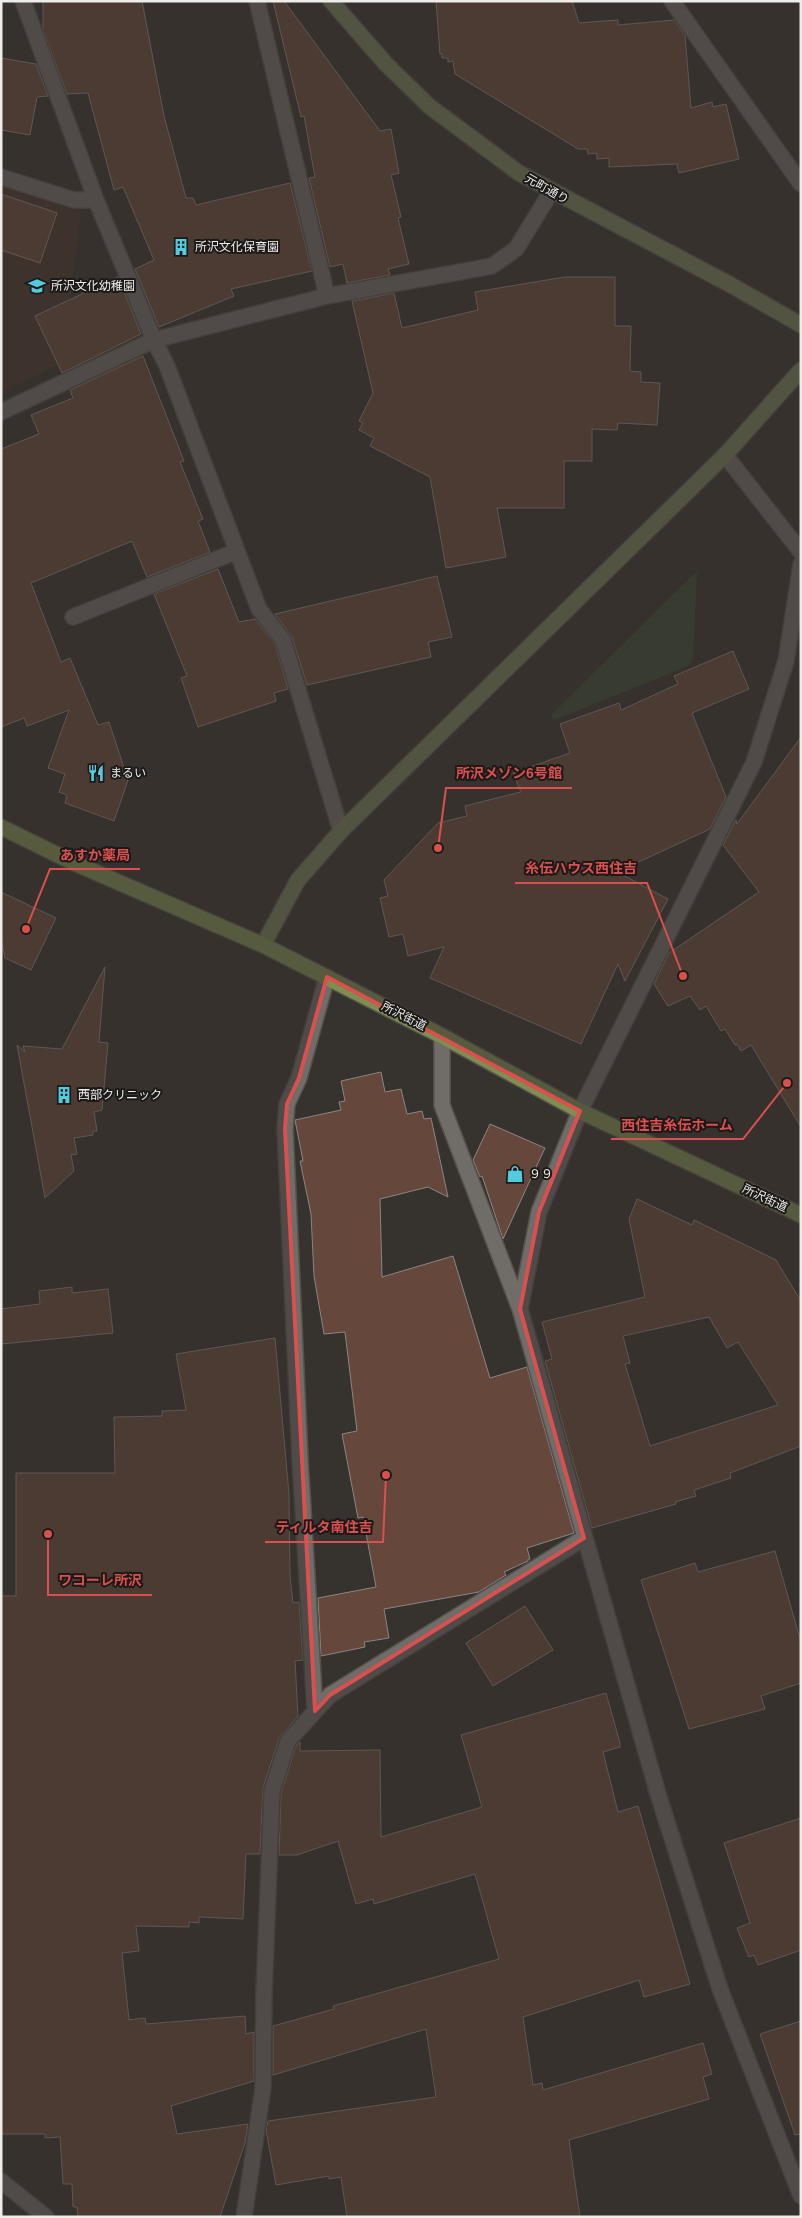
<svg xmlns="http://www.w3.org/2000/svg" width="802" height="2218" font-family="Arial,'Noto Sans JP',sans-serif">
	<rect width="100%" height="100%" fill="#36322e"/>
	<path fill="#46372a" d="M 1,181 L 81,209 L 62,363 L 1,392 Z"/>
	<path fill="#3b4732" d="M 697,571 L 693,659 L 688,666 L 554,720 L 551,715 Z"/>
	<path fill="#66473b" stroke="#8c8583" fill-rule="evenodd" d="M 43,1 L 142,1 L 164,116 L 186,198 L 193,198 L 196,205 L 290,183 L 312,271 L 231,289 L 234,296 L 159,327 L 135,269 L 154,260 L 123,187 L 114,190 L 88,93 L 67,94 L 43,30 Z
		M 273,1 L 284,1 L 380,131 L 391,129 L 399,173 L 391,175 L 401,217 L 398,218 L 409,264 L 388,269 L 390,275 L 347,283 L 343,264 L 330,267 L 309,178 L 315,177 L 304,116 L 301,117 Z
		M 436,1 L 572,1 L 579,23 L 618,20 L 618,25 L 674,20 L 685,35 L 691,108 L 712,102 L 713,107 L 726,104 L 739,159 L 679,173 L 677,164 L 609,167 L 609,158 L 597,159 L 597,153 L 588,154 L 587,149 L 578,149 L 455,74 L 453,61 L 448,62 L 448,58 L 442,58 L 442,54 L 440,54 Z
		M 1,58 L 36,64 L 48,96 L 37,97 L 30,135 L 1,130 Z
		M 1,194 L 57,213 L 40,263 L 1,250 Z
		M 118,277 L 141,334 L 62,373 L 35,316 Z
		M 565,277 L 615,277 L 615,326 L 631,326 L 630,371 L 641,372 L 641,382 L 660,383 L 657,425 L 618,423 L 617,430 L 592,429 L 592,461 L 564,461 L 564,508 L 497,508 L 506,557 L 446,568 L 430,477 L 370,446 L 374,438 L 359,430 L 363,423 L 359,421 L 373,393 L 352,301 L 394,293 L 402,328 L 478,310 L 475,292 Z
		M 143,356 L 184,461 L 180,462 L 203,519 L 198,521 L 210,552 L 147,577 L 132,541 L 31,583 L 61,662 L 70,658 L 98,725 L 109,722 L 128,780 L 114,821 L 65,803 L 67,795 L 59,792 L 65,774 L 48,768 L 69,710 L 27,726 L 24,718 L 1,727 L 1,449 L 39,434 L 31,415 L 73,398 L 70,390 Z
		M 218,569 L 239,622 L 255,619 L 275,644 L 288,689 L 274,693 L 276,701 L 198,727 L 181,678 L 187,676 L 154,594 Z
		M 437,576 L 452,637 L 428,642 L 431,657 L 307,685 L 292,637 L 275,614 Z
		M 733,651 L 749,689 L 692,713 L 726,797 L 710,829 L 617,872 L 668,899 L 625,981 L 618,964 L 581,1044 L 430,978 L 444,947 L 408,956 L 403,934 L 389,937 L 380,898 L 388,896 L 384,880 L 438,823 L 467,816 L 465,806 L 521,792 L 513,773 L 570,753 L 560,724 L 619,703 L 621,710 L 678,684 L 674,676 Z
		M 801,737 L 801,1127 L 751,1045 L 741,1051 L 737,1044 L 735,1045 L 725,1029 L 721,1031 L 706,1006 L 700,1010 L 690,996 L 668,1006 L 654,984 L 669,953 L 759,892 L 723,845 L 736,820 L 737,824 Z
		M 1,892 L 56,918 L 31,970 L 5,958 L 1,939 Z
		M 105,967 L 99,1042 L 108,1043 L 102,1110 L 94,1112 L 97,1131 L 93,1131 L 93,1135 L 74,1138 L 77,1154 L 71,1155 L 74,1171 L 45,1198 L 17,1045 L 25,1052 L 23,1046 L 62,1049 Z
		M 381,1072 L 385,1092 L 401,1089 L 407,1114 L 422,1111 L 424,1119 L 431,1118 L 448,1197 L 428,1187 L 380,1199 L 382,1277 L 453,1256 L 490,1378 L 527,1367 L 574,1533 L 527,1548 L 530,1559 L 528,1559 L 528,1561 L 504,1572 L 506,1575 L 479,1592 L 384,1609 L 389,1638 L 364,1642 L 365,1647 L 321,1656 L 318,1598 L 376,1587 L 363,1517 L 358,1518 L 342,1434 L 357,1431 L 345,1332 L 324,1334 L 314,1276 L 311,1214 L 300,1161 L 303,1161 L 295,1120 L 341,1110 L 339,1102 L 345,1101 L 341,1081 Z
		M 490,1124 L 545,1148 L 503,1239 L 482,1176 L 480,1177 L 473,1160 Z
		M 637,1199 L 692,1225 L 694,1220 L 776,1260 L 801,1301 L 801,1446 L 730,1473 L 731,1478 L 694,1490 L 696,1496 L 675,1502 L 676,1504 L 592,1528 L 545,1361 L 552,1359 L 542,1322 L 645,1297 L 629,1219 ZM 709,1317 L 727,1348 L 738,1342 L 778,1405 L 650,1446 L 625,1364 L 630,1363 L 623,1336 Z
		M 72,1287 L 72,1293 L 108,1289 L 113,1333 L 1,1344 L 1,1309 L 40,1304 L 39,1291 Z
		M 275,1338 L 289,1494 L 290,1576 L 293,1603 L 299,1602 L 303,1660 L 295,1661 L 298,1716 L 279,1738 L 263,1788 L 260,1854 L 246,1854 L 243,1919 L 199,1917 L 199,1923 L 189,1922 L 189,1927 L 136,1926 L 139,1951 L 122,1953 L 129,2020 L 145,2018 L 146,2024 L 245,2016 L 246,2034 L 254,2032 L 254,2081 L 171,2106 L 177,2134 L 248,2124 L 245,2143 L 220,2217 L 78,2217 L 77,2207 L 73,2207 L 72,2184 L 63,2184 L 60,2137 L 45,2138 L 45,2134 L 1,2134 L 1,1596 L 16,1596 L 16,1473 L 115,1473 L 114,1417 L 162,1416 L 162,1411 L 186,1410 L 176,1354 Z
		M 775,1551 L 801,1642 L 801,1683 L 761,1696 L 765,1709 L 689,1729 L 641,1580 L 695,1563 L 698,1572 Z
		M 525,1606 L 553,1650 L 493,1686 L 466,1643 Z
		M 606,1693 L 620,1743 L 620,1747 L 603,1752 L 618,1812 L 638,1806 L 690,1984 L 644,1997 L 639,1980 L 523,2017 L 533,2085 L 542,2083 L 543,2090 L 703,2043 L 712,2074 L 703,2077 L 709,2099 L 569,2140 L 580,2217 L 347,2217 L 341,2177 L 329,2179 L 329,2176 L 276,2185 L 266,2130 L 268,2121 L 436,2097 L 426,2029 L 273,2075 L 273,2026 L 334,2009 L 333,2006 L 499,1959 L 475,1874 L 374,1904 L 373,1899 L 356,1904 L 338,1841 L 297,1855 L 279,1855 L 281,1793 L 296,1746 L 300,1742 L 300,1751 L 380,1750 L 381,1837 L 482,1807 L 461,1735 Z
		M 801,1818 L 801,1950 L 758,1965 L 754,1955 L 749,1957 L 737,1928 L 750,1923 L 724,1843 Z
		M 801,2021 L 801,2134 L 795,2135 L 760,2034 Z"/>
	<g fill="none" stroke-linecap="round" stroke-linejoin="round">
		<g stroke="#54514d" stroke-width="18">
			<path id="street" d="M 23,1 L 96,200 L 154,340 L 167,366 L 259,609 L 283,640 L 341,831
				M 257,1 L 327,296
				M 672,1 L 801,184
				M 1,177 L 74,200 L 96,200
				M 1,412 L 154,340 L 327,296 L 492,266 L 516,249 L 551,192
				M 725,455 L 801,552
				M 73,617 L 237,551
				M 442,1036 L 442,1105 L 520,1309 L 658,1794 L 720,1989 L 801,2196
				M 520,1309 L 539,1212 L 580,1111 L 754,762 L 786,661 L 801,564
				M 315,1711 L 300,1459 L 285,1129 L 287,1104 L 299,1078 L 327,977
				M 1,2181 L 46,2217
				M 244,2217 L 263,2088 L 264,1993 L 272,1791 L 288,1741 L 330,1695 L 584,1538"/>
		</g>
		<g stroke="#54514d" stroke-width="18">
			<path id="secondary" d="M 331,1 L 386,64 L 429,106 L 519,173 L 731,285 L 801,325
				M 263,945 L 298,880 L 341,831 L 725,455 L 801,370"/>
		</g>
		<g stroke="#54514d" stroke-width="18">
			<path id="primary" d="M 1,827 L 72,862 L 263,945 L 442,1036 L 580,1111 L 801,1215"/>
		</g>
		<use href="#street" stroke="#706c68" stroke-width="15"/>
		<use href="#secondary" stroke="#777d5c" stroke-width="15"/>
		<use href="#primary" stroke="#7d8e50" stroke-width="15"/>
	</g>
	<path d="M0 0H802V2218H0ZM 327,977 L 580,1111 L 539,1212 L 520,1309 L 584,1538 L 330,1695 L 315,1711 L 285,1129 L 287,1104 L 299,1078 Z" fill="#36322e" fill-opacity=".55" fill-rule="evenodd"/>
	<path fill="none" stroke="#db4f4f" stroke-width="4" stroke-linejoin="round" d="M 327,977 L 580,1111 L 539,1212 L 520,1309 L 584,1538 L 330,1695 L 315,1711 L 285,1129 L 287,1104 L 299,1078 Z"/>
	<defs>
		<g id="building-bare" transform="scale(1.35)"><path d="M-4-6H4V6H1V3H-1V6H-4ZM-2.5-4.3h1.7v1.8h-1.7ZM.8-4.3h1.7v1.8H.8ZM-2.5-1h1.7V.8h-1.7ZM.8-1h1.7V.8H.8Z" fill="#54cade" stroke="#1c1a18" stroke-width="2.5" paint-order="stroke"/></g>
		<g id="school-bare" transform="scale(1.35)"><path d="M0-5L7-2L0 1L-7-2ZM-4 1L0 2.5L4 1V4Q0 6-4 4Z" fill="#54cade" stroke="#1c1a18" stroke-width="2.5" paint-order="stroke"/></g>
		<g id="restaurant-bare" transform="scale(1.35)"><path d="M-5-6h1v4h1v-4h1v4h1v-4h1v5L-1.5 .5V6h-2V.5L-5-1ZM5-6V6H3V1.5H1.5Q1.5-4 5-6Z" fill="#54cade" stroke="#1c1a18" stroke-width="2.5" paint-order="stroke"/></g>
		<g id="shop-bare" transform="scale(1.35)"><path d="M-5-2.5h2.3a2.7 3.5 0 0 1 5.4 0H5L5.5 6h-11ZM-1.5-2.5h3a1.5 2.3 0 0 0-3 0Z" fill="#54cade" stroke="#1c1a18" stroke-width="2.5" paint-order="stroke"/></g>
	</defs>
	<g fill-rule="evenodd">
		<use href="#building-bare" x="181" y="247"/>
		<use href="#school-bare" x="37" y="286"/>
		<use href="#restaurant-bare" x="96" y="773"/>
		<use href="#building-bare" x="64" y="1095"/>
		<use href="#shop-bare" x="515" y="1174"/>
	</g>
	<g text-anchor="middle" stroke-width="4" stroke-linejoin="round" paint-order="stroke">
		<g font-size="12" fill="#efedea" stroke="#1c1a18">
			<text transform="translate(547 189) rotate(29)" y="4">元町通り</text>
			<text transform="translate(404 1016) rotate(27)" y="4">所沢街道</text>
			<text transform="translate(765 1198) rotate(25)" y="4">所沢街道</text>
		</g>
		<g font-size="12" fill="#efedea" stroke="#1c1a18" text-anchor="start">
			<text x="195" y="251">所沢文化保育園</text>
			<text x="51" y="290">所沢文化幼稚園</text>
			<text x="110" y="777">まるい</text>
			<text x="78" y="1099">西部クリニック</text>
			<text x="529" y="1178">９９</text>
		</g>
	</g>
	<path fill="none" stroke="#db4f4f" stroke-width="2" d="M438 848L446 788H572M26 929L50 869H140M683 976L647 883H515M787 1083L743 1139H611M386 1475L383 1542H265M48 1534L48 1595H152"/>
	<g fill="#db4f4f" stroke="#1c1a18" stroke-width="2">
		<circle cx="438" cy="848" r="5"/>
		<circle cx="26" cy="929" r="5"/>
		<circle cx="683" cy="976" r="5"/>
		<circle cx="787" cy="1083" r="5"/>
		<circle cx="386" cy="1475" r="5"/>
		<circle cx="48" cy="1534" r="5"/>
	</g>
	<g font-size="14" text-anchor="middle" font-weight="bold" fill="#db4f4f" stroke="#1c1a18" stroke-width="4" stroke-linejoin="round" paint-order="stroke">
		<text x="509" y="778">所沢メゾン6号館</text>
		<text x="95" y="860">あすか薬局</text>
		<text x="581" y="873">糸伝ハウス西住吉</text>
		<text x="677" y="1130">西住吉糸伝ホーム</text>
		<text x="324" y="1532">ティルタ南住吉</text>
		<text x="100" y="1585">ワコーレ所沢</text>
	</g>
	<rect width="802" height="2218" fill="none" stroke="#efedea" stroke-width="5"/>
</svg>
